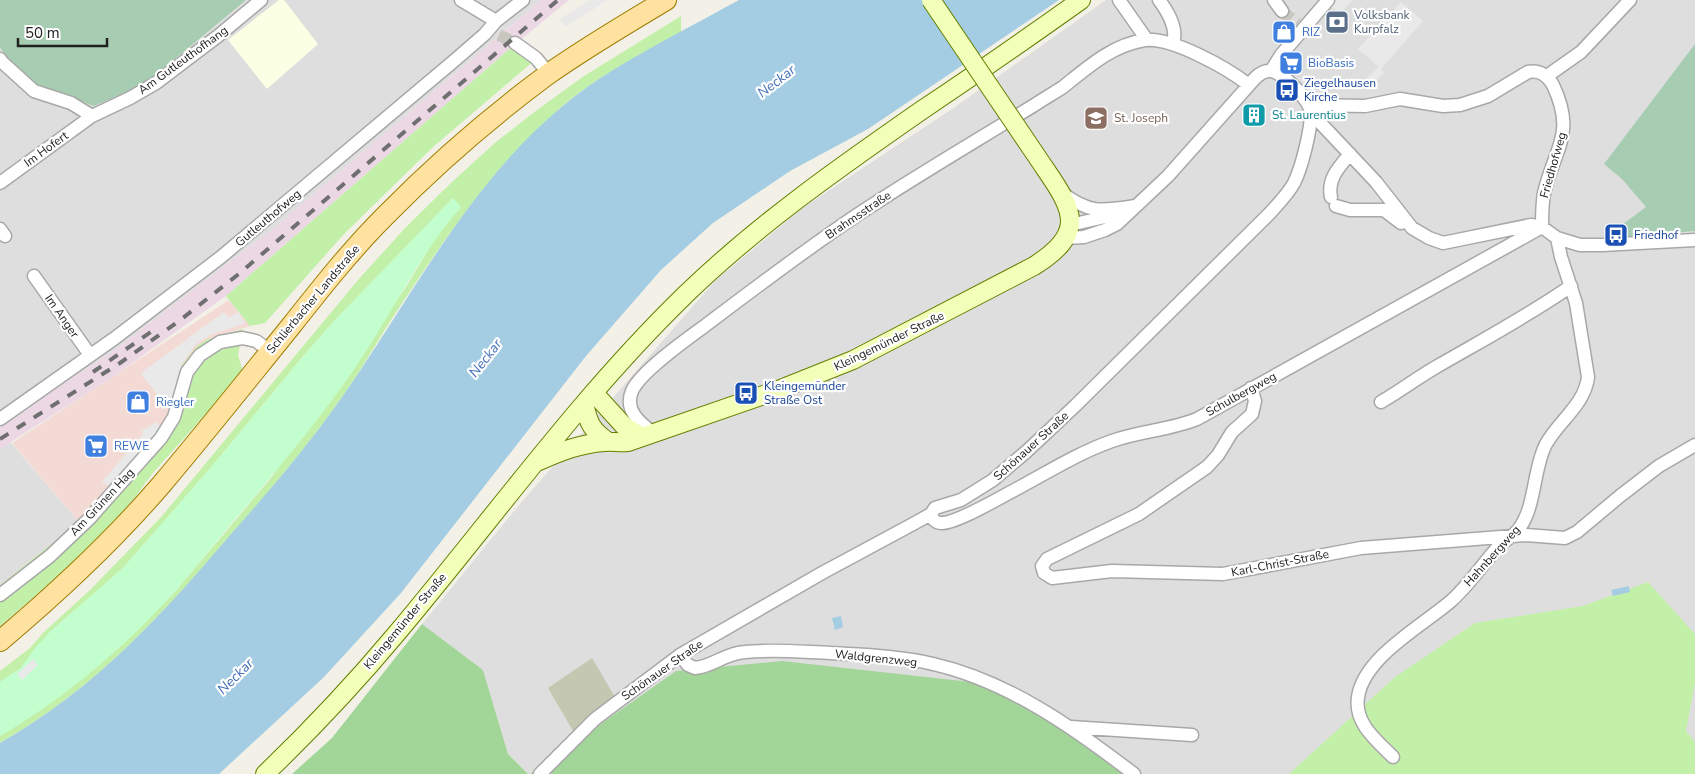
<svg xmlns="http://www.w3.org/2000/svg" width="1695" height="774" font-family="'Nunito Sans',sans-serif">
	<rect width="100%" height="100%" fill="#f2f0e7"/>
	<path fill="#dfdede" d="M 0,0 L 541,0 L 274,228 L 112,352 L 0,426 Z
		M 1106,0 L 1695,0 L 1695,774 L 528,774 L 508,754 L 483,670 L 422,624 L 519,505 L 715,281 L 801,209 L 955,107 Z
		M 0,430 L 79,522 L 0,585 Z"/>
	<path fill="#f4dad5" d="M 229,300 L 250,326 L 208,339 L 169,416 L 151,445 L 79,522 L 12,443 Z"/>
	<path fill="#ecd8e5" d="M 541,0 L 569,0 L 513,46 L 226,296 L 111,378 L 0,449 L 0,426 L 112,352 L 274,228 Z"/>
	<path fill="#fbffe3" d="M 279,0 L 284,0 L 318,44 L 267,89 L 228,40 Z"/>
	<path fill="#c5c8b1" d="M 592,658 L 615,697 L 573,731 L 548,688 Z"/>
	<path fill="#c3f0a9" d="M 681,16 L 681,32 C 640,55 594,78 559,109 C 491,170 440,245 391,320 C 374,347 358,375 340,400 C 307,447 270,490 233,533 C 163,614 95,689 0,743 L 0,736 L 61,694 L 122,645 L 173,594 L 271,478 L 406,287 L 436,237 L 444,226 L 453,198 L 338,317 L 305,354 L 208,471 L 124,567 L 51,631 L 35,649 L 21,668 L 0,682 L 0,671 L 30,648 L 44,632 L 90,590 L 162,516 L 358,280 L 406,227 L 452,182 L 496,142 L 537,110 L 584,76 Z
		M 513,46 L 535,60 L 433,147 L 344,234 L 265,323 L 250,326 L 226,296 Z
		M 243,329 L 238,355 L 243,372 L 152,474 L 136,496 L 119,516 L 70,566 L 0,626 L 0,585 L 79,522 L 151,445 L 169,416 L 178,376 L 182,365 L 197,346 L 208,339 Z
		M 1648,582 L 1695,634 L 1695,683 L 1686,731 L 1695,742 L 1695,774 L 1289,774 L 1395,677 L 1475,623 L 1583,606 Z"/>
	<path fill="#a2d598" d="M 422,624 L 483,670 L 508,754 L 528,774 L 292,774 L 332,738 Z
		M 782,661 L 980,683 L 1069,731 L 1140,774 L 530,774 L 676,671 Z"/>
	<path fill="#a6cdb1" d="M 0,0 L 246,0 L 145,84 L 94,106 L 38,86 L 6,57 L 0,47 Z
		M 1695,44 L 1695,231 L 1603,239 L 1646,207 L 1622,179 L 1604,164 Z"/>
	<path fill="#c2fece" d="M 453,198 L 461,207 C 419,255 391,315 355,368 C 317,423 274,474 230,525 C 204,556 180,588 151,617 C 107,662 55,704 0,736 L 0,682 L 21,668 L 35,648 L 51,631 L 124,567 L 208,471 L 305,354 L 338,317 Z"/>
	<path fill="#e9e9e9" d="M 590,0 L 608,0 L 565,27 L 560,19 Z
		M 1337,0 L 1353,0 L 1339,14 L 1331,6 Z
		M 1401,2 L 1423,21 L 1381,69 L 1384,73 L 1372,84 L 1367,78 L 1379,67 L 1358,49 Z
		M 224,312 L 229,318 L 238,312 L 245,323 L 210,335 L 195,345 L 181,365 L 170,404 L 162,401 L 141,373 Z
		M 156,422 L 160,427 L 148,443 L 108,486 L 102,482 L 143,434 L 142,431 Z
		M 33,659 L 38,665 L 22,680 L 17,674 Z"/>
	<path fill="#a4cde3" d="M 739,0 L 1059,0 L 868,129 L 790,171 L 713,223 L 661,270 L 586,356 L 401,593 L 324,677 L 219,774 L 0,774 L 0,743 C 95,689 163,614 232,533 C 270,490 307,447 340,400 C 400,315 449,220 522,144 C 549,116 580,90 613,70 C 654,45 697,23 739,0 Z
		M 1629,586 L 1630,592 L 1613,596 L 1611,590 Z
		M 841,616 L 843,627 L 835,630 L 832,618 Z"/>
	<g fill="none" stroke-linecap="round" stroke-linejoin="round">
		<path stroke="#c8c7bf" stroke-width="12" stroke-dasharray="12 6" stroke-linecap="butt" d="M 1282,11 L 1297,24
			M 499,35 L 515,43"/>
		<g stroke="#a8a8a8" stroke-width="15">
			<path id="street" d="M 461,0 L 496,21
				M 1119,0 L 1147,40
				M 1159,0 C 1168,12 1178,28 1173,44
				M 1274,0 L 1282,11
				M 515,43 L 536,58 L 549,74
				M 0,59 L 2,62 L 34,91 L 71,103 L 92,116 L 130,98 L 156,83 L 218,36 L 261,0
				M 1271,71 L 1281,55 L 1328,0
				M 1547,76 L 1581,52 L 1630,0
				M 1310,105 L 1365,106 L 1400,99 L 1443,106 L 1460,105 L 1488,96 L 1528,72 C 1540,70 1547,75 1553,85 C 1576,134 1555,147 1544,193 C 1542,204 1542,216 1542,227
				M 1311,113 L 1376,182 L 1412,228 L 1429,238 L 1443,243 L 1531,225 L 1542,227 L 1557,238 L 1580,245 L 1602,245 L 1695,240
				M 0,183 L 92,116
				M 1062,193 C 1090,214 1102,211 1135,206
				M 1331,197 C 1327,179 1339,167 1350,154
				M 1336,206 L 1350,210 L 1384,210 L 1401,223
				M 1070,225 L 1114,215
				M 0,229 L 5,236
				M 34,276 L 90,355
				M 1251,388 L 1255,401 L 1252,414 L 1232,432 L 1218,455 L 1207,467 L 1139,514 L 1047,559 L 1042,566 L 1044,573 L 1052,578 L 1112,571 L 1223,574 L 1361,548 L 1526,535 L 1565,538 L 1577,532 L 1620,496 L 1659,466 L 1695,445
				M 1381,402 C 1400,391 1417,378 1436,367 C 1481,341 1528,316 1571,286
				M 0,419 L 115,338 L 221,257 L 455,60 L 485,34 L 496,21 L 523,0
				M 653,433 C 639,422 624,410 632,391 C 640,372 688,338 706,325 C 755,288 805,250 857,215 C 916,176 976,141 1036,104 C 1045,98 1054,93 1063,87 C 1088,67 1112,45 1145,40 C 1172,37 1227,68 1249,85
				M 931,514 C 932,519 936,523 941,523 C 954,524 994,501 1007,494 C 1042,476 1075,454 1112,441 C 1140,431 1170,430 1197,419 L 1542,227
				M 0,595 L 50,556 L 89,519 L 161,438 L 174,417 L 187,372 L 200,355 L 220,342 L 242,338 L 256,341 L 270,351
				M 680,655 L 688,665 L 695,668 C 712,667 725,653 745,652 C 773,649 803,652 831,653 C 865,655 900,656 933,664 C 1008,681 1074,728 1134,774
				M 1071,727 L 1192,735
				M 1393,757 C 1376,740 1354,723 1358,697 C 1364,657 1422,626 1451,601 C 1470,584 1483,563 1501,544 C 1506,539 1514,536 1518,530 C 1536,508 1533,468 1546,444 C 1559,421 1585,404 1588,377 L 1576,303 L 1561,257 L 1557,238
				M 540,774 L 595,719 L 680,655 L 822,573 L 913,524 L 931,514 L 935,508 L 961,500 L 993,480 L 1027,451 L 1076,405 L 1270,213 C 1278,204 1288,194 1294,183 C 1302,167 1311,130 1311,113 C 1311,101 1282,71 1270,71 C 1261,70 1254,79 1249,85 L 1168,176 L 1117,224 L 1105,230 L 1084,237 L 1066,238"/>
		</g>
		<g stroke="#628000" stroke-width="20">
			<path id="secondary" d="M 594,393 L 624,426 L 640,436
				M 584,404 C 589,424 591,429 607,441
				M 539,461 C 562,451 579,444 604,442 C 612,441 620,443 628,442 L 778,390 L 853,360 L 1034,266 C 1085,234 1075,212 1046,170
				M 265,774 C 312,729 356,682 397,633 C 492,520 579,398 685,295 C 757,225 840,167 922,110 C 976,74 1029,37 1081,0"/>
		</g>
		<g stroke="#9e7d00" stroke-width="22">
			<path id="primary" d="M 0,641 C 57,593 112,542 161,485 C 205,433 248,379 291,326 C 321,288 351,250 385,216 C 435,165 489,118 547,75 C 585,48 626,24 666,0"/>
		</g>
		<use href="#street" stroke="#fff" stroke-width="12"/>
		<use href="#secondary" stroke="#f2ffb8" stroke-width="18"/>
		<use href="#primary" stroke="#ffe29f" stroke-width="20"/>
		<path stroke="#6f6f6f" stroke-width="4" stroke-dasharray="10 10" stroke-linecap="butt" d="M 93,372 L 158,327
			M 0,439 L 120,363 L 179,321 L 240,273 L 558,0"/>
		<g stroke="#628000" stroke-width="20" stroke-linecap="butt">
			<path id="secondary-bridge" d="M 931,0 L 1046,170"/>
		</g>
		<use href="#secondary-bridge" stroke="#f2ffb8" stroke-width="18"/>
	</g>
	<defs>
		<g id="bank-square" transform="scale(1.25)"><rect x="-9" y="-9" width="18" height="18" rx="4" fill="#5c6f8a" stroke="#fff"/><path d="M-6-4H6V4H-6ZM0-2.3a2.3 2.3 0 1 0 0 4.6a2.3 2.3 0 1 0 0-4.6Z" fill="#fff"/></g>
		<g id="shop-square" transform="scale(1.25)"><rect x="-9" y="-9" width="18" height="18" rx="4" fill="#3f7fe0" stroke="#fff"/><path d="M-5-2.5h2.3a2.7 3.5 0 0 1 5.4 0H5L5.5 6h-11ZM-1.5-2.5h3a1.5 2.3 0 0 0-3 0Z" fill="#fff"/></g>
		<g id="supermarket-square" transform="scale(1.25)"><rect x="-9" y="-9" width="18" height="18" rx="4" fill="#3f7fe0" stroke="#fff"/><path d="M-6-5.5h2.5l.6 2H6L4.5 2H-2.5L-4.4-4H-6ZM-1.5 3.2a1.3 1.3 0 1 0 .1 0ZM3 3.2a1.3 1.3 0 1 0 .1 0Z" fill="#fff"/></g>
		<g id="bus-square" transform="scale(1.25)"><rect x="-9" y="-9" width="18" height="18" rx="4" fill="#1a4fb4" stroke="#fff"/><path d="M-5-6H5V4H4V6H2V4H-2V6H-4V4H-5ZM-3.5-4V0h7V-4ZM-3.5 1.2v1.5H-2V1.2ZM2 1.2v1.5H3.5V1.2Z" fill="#fff"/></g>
		<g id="building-square" transform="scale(1.25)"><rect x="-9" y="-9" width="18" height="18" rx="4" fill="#0f9aa8" stroke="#fff"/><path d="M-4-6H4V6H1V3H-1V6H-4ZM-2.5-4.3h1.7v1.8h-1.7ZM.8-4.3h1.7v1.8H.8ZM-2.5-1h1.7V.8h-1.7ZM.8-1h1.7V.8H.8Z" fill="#fff"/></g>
		<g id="school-square" transform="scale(1.25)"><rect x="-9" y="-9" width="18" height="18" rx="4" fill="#8d6e63" stroke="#fff"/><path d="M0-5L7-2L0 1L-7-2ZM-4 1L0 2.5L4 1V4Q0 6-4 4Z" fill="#fff"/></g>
	</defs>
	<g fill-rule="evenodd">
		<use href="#bank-square" x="1337" y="22"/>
		<use href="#shop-square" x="1284" y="32"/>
		<use href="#supermarket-square" x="1291" y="63"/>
		<use href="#bus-square" x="1287" y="90"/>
		<use href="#building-square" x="1254" y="115"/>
		<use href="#school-square" x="1096" y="118"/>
		<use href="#bus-square" x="1616" y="235"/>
		<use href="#bus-square" x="746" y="393"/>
		<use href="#shop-square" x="138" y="402"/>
		<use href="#supermarket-square" x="96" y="446"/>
	</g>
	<g text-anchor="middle" stroke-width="4.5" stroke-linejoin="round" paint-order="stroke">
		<g font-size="12" fill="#4e5e75" stroke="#fff" text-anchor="start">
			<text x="1354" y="19">Volksbank<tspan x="1354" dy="14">Kurpfalz</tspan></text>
		</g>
		<g font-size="12" fill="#366cbe" stroke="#fff" text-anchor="start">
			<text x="1302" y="36">RIZ</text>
			<text x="1308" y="67">BioBasis</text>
			<text x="156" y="406">Riegler</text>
			<text x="114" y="450">REWE</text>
		</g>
		<g font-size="12" fill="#212121" stroke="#fff">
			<text transform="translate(183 60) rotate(-36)" y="4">Am Gutleuthofhang</text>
			<text transform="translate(46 149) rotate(-36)" y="4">Im Hofert</text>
			<text transform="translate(1553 165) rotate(-74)" y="4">Friedhofweg</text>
			<text transform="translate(858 215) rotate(-34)" y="4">Brahmsstraße</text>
			<text transform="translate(268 218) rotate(-40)" y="4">Gutleuthofweg</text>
			<text transform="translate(313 299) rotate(-50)" y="4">Schlierbacher Landstraße</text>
			<text transform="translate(62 316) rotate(55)" y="4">Im Anger</text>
			<text transform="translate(889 341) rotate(-26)" y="4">Kleingemünder Straße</text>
			<text transform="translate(1241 394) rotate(-29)" y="4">Schulbergweg</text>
			<text transform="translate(1031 446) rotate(-42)" y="4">Schönauer Straße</text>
			<text transform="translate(102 502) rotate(-47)" y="4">Am Grünen Hag</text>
			<text transform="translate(1492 556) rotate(-48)" y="4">Hahnbergweg</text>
			<text transform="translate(1280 563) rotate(-11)" y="4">Karl-Christ-Straße</text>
			<text transform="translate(405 621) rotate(-50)" y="4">Kleingemünder Straße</text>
			<text transform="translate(876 658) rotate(6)" y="4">Waldgrenzweg</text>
			<text transform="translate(662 670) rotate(-35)" y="4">Schönauer Straße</text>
		</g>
		<g font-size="12" fill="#164399" stroke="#fff" text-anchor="start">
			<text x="1304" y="87">Ziegelhausen<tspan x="1304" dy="14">Kirche</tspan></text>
			<text x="1634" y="239">Friedhof</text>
			<text x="764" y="390">Kleingemünder<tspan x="764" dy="14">Straße Ost</tspan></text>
		</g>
		<g font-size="12" fill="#0d838f" stroke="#fff" text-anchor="start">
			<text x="1272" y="119">St. Laurentius</text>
		</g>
		<g font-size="12" fill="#785e54" stroke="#fff" text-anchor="start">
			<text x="1114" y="122">St. Joseph</text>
		</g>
		<g font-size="14" font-style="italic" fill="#4470ba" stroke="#fff">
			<text transform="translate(776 81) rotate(-38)" y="5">Neckar</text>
			<text transform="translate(485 358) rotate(-52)" y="5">Neckar</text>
			<text transform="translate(235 676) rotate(-45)" y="5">Neckar</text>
		</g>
	</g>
	<path d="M18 38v8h89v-8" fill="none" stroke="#212121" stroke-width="2.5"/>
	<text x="25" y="38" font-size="15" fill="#212121" stroke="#ffffff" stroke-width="4" paint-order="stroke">50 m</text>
</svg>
